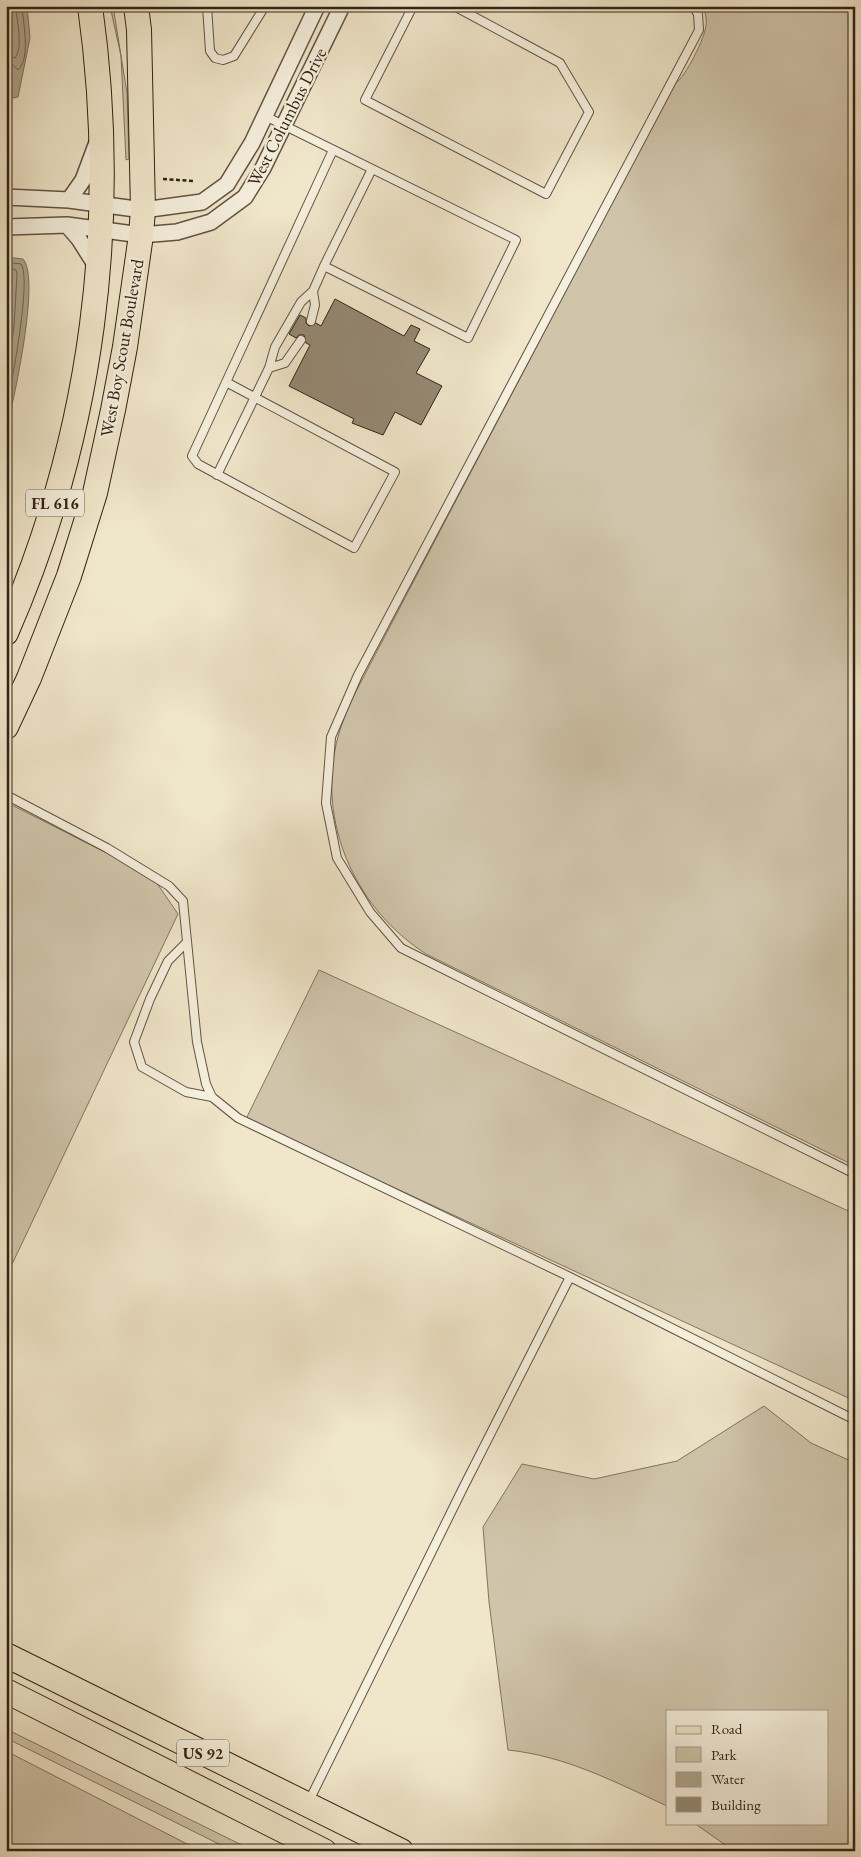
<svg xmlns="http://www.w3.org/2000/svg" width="861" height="1857" font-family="'EB Garamond',serif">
	<rect width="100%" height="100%" fill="#f0e6ca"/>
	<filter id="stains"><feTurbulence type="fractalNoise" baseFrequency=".004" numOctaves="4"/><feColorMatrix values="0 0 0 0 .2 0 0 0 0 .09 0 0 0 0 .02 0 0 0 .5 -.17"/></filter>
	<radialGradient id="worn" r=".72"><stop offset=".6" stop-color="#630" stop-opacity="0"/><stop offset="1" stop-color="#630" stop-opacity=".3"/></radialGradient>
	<path fill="#d0c5ab" stroke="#817460" d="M 110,6 L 113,6 L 127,93 L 129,159 L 126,160 L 121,56 Z
		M 702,6 L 855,6 L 855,1166 L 426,954 C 358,910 320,830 335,750 C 338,732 345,716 352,699 L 638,153 L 675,84 C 686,76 705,38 706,25 C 707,18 705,12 702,6 Z
		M 6,802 L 152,876 L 178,914 L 6,1277 Z
		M 319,970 L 855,1214 L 855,1401 L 246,1119 Z
		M 764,1406 L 811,1443 L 855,1463 L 855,1851 L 734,1851 L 694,1823 L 827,1823 L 827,1711 L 667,1711 L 667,1806 C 615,1782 566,1756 508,1750 L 489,1602 L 483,1527 L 522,1464 L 594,1479 L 677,1461 Z
		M 6,1729 L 254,1851 L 233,1851 L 6,1738 Z
		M 6,1751 L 187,1844 L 203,1851 L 6,1851 Z"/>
	<path fill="#afa48c" stroke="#7d705c" d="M 6,6 L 27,6 L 30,38 L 18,97 L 8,99 C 9,86 18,79 6,65 Z
		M 6,257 L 23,259 C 41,279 13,403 6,431 Z"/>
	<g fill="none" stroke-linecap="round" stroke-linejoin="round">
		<path stroke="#706450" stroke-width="1" d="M 6,56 L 15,58 C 24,45 16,21 16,6
			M 6,62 L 11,63 L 18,70 C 31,58 23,23 22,6
			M 6,262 L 21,264 C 32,279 11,387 6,409
			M 6,268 L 16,270 L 17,274 L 14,327 L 6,380
			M 6,276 L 10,278 L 6,331"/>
	</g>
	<path fill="#958873" stroke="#322314" d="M 335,299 L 404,336 L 411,325 L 420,329 L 414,341 L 430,349 L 416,373 L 442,386 L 421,425 L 395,412 L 383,435 L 352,423 L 354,419 L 289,386 L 310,345 L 306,343 L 304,335 L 299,335 L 296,338 L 289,334 L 300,315 L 306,318 L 306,323 L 309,326 L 316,323 L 321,326 Z"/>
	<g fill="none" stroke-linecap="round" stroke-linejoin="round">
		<g stroke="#625442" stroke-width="10">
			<path id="lane" d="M 207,6 L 210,51 L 215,58 L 223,60 L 234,56 L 265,6
				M 413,6 L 365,100 L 546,194 L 589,112 L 560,63 L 454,6
				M 693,6 L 698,14 L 699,30 L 358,675 L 331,737 L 326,803 L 337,858 L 370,912 L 401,948 L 855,1174
				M 265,116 L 516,240 L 468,338 L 324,266 L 372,169
				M 311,321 L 315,305 L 313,291 L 324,266
				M 269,368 L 285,363 L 301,340
				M 226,382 L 395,472 L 354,548 L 198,464 L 192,456 L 333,150
				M 217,475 L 269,368 L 275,347 L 301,302 L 313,291
				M 6,795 L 107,848 L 169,886 L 183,901 L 197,1042 L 206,1084 L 212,1097 L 238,1118 L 570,1277 L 855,1420
				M 187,942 L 168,961 L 150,999 L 134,1042 L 142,1067 L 186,1092 L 212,1097
				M 308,1803 L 463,1488 L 570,1277"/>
		</g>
		<g stroke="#625442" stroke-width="18">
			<path id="street" d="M 6,197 L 69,200 L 143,210 L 202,202 L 227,184 L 252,143 L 317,6
				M 69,200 L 83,180 L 96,145
				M 67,225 L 79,239 L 98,269
				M 6,227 L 67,225 L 141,235 L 177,232 L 211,222 L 245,197 L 263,168 L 342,6"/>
		</g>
		<g stroke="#322314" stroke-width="26">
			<path id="primary" d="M 6,633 C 93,435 120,220 90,6
				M 6,727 L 29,678 L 69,576 L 95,493 L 113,410 L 125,347 L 141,235 L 143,210 L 139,30 L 136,6
				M 6,1655 L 401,1851
				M 6,1691 L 324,1851"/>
		</g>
		<path stroke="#322314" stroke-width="2.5" stroke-dasharray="4 2.5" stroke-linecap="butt" d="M 163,179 L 193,181"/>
		<use href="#lane" stroke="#f5efdd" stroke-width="8"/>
		<use href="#street" stroke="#f5efdd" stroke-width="15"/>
		<use href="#primary" stroke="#f0e6ca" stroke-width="24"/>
	</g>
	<g text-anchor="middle" stroke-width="4.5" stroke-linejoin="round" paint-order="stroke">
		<g fill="#f5efdd" stroke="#6c6050" stroke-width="1">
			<rect x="26" y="489.5" width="58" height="27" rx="4"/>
			<rect x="177" y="1739.5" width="52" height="27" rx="4"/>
		</g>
		<g font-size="16" font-weight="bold" fill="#322314">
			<text x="55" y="509">FL 616</text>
			<text x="203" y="1759">US 92</text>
		</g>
		<g font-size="18" fill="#322314" stroke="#f5efdd">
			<text transform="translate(287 117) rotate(-63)" y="6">West Columbus Drive</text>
			<text transform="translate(122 348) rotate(-80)" y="6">West Boy Scout Boulevard</text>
		</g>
	</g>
	<rect width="861" height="1857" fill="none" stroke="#f0e6ca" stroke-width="25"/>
	<rect x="8" y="8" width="846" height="1842" fill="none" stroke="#322314" stroke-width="2.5"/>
	<rect x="12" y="12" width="836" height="1832" fill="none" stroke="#322314"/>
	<rect x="666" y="1710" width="162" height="115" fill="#f5efdd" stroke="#a79d8d"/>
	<rect x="676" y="1726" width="25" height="8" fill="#f0e6ca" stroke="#a79d8d"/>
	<text x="711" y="1734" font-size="15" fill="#322314">Road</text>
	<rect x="676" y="1747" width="25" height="15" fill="#d0c5ab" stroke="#a79d8d"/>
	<text x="711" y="1760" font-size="15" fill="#322314">Park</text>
	<rect x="676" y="1772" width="25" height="15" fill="#afa48c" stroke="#a79d8d"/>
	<text x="711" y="1784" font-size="15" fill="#322314">Water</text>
	<rect x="676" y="1797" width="25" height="15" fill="#958873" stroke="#a79d8d"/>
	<text x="711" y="1810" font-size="15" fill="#322314">Building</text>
	<rect width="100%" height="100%" filter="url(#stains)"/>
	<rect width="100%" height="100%" fill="url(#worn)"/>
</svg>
